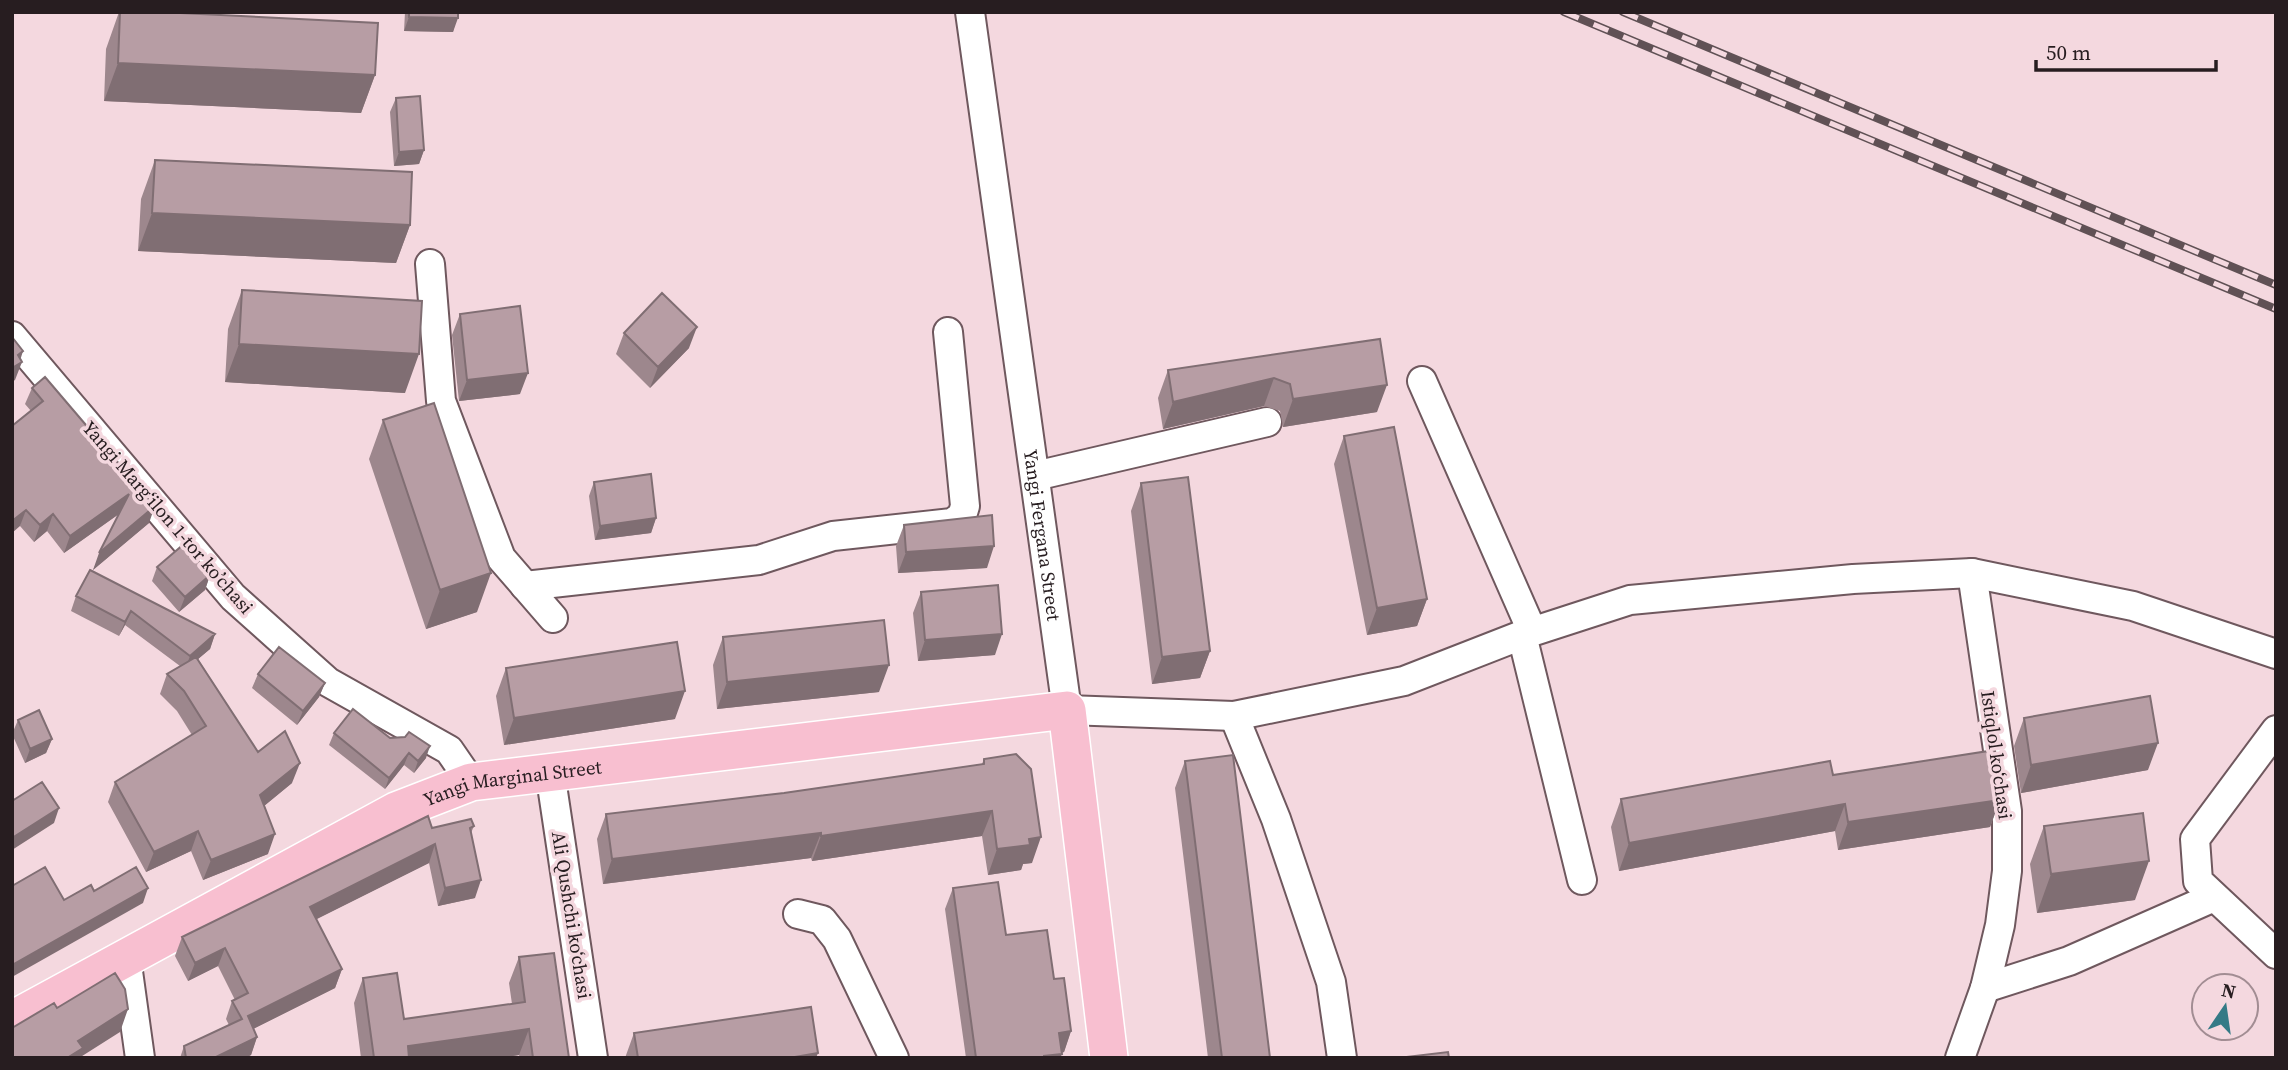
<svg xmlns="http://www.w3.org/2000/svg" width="2288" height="1070" font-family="'Source Serif 4',serif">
	<rect width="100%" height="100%" fill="#f4d8df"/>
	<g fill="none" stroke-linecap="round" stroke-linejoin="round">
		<g stroke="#6f585e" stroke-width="32">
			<g id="minor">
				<path id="s1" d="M 970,12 L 1067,710 L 1234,716 L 1404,681 L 1522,635 L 1630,600 L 1853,579 L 1972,573 L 2133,606 L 2276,654"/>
				<path d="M 430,264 L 441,401 L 501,558 L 553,618"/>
				<path d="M 12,336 L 233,597 L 328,682 L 449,750 L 471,782"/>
				<path d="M 1422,381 L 1532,631"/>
				<path d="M 1035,476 L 1267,422"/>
				<path d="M 525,586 L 759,560 L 833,536 L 952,523 L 962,516 L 965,506 L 948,332"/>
				<path d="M 1522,635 L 1582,880"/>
				<path d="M 1234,716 L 1276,819 L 1331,982 L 1342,1058"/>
				<path d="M 2276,730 L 2195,839 L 2198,881 L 2276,954"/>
				<path d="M 550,772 L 593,1058"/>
				<path d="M 798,914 L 822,920 L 837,939 L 894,1058"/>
				<path d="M 126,957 L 140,1058"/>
				<path d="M 1985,988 L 2069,961 L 2214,897"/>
				<path d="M 1960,1058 L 1985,988 L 2000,925 L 2007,871 L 2007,811 L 1972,573"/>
			</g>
		</g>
		<g stroke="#fff" stroke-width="40">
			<g id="major">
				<path id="s2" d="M 12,1020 L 396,811 L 471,782 L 1067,710 L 1109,1058"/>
			</g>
		</g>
		<use href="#minor" stroke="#fff" stroke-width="28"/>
		<use href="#major" stroke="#f8bfd0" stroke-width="37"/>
		<g stroke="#605155" stroke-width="8">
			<path id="rail" d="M 1564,12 L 2276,309
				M 1623,12 L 2276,285"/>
		</g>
		<use href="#rail" stroke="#f4d8df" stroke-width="5" stroke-dasharray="16" stroke-linecap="butt"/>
	</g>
	<path fill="#9d878d" d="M 119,12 L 160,12 L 375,75 L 361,113 L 104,101 L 106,49 Z
		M 405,12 L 458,12 L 453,32 L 404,31 Z
		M 396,98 L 424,150 L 419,164 L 394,166 L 390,112 Z
		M 155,160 L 410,225 L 396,263 L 138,251 L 141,199 Z
		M 242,290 L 405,393 L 225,382 L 228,329 Z
		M 460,314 L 520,394 L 459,401 L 452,335 Z
		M 624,333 L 689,348 L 650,388 L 616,354 Z
		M 1380,339 L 1377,412 L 1283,427 L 1280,411 L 1264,406 L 1163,429 L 1158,398 L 1168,370 Z
		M 32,388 L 149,523 L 93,570 L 119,514 L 64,553 L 47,531 L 34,542 L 20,526 L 31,411 L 25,404 Z
		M 383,420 L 477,612 L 426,629 L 369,459 Z
		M 1344,436 L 1427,599 L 1417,626 L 1367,635 L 1334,464 Z
		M 594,482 L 656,518 L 651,533 L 595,540 L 589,496 Z
		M 1141,483 L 1210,651 L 1200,678 L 1152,684 L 1131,511 Z
		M 904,525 L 987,568 L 898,573 L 896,546 Z
		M 157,567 L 210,575 L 205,590 L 179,612 L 152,581 Z
		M 90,570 L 215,634 L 210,649 L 198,659 L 258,752 L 292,783 L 264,806 L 268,854 L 203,880 L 191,851 L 146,872 L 108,802 L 115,782 L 192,735 L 177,711 L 160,694 L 167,674 L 180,666 L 125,625 L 119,636 L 71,611 L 76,596 Z
		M 921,592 L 995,655 L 918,661 L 913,613 Z
		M 723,637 L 879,692 L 717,709 L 713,665 Z
		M 506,668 L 675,719 L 504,745 L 496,696 Z
		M 258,674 L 325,683 L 319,697 L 297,725 L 252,688 Z
		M 2024,718 L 2148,770 L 2021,793 L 2014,746 Z
		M 18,720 L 52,739 L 46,753 L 25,763 L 12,734 Z
		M 334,733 L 390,738 L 426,758 L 414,773 L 404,765 L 385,789 L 329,745 Z
		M 984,759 L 1032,863 L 1023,864 L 1021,870 L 988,875 L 982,836 L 812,861 L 811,858 L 603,884 L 597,839 L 606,814 L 784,793 L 982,764 Z
		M 1185,761 L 1270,1058 L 1208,1058 L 1175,788 Z
		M 1833,775 L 2000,800 L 1990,827 L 1838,850 L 1835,831 L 1619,871 L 1611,827 L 1621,799 Z
		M 474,826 L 471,833 L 475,898 L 438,906 L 429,863 L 316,919 L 342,969 L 335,988 L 253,1029 L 257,1037 L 251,1055 L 245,1058 L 180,1058 L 184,1046 L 229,1025 L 226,1019 L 232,1001 L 235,1000 L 218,966 L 188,981 L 175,956 L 182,937 L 432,828 Z
		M 2044,826 L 2135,900 L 2037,913 L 2030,864 Z
		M 953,888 L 1054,979 L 1071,1031 L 1064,1052 L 1062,1053 L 1060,1058 L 966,1058 L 945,909 Z
		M 519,957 L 569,1058 L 520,1058 L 519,1055 L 500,1058 L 361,1058 L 354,1003 L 363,978 L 404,1019 L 512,1004 L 509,983 Z
		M 634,1033 L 638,1058 L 625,1058 Z"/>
	<path fill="#806e73" d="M 409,17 L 458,18 L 453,32 L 404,31 Z
		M 118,63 L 375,75 L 361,113 L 104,101 Z
		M 424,150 L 419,164 L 394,166 L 399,152 Z
		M 152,213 L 410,225 L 396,263 L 138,251 Z
		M 697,327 L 689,348 L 650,388 L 658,367 Z
		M 239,344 L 419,354 L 405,393 L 225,382 Z
		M 23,351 L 19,364 L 22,362 L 15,380 L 12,382 L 12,368 L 18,355 Z
		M 528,373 L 520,394 L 459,401 L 467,380 Z
		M 1274,378 L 1264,406 L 1163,429 L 1173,402 Z
		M 1387,385 L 1377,412 L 1283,427 L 1293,399 Z
		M 129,494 L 123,511 L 64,553 L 70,536 Z
		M 155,506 L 149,523 L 93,570 L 99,553 Z
		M 26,510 L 20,526 L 12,533 L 12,521 Z
		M 53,514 L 47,531 L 34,542 L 40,525 Z
		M 656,518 L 651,533 L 595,540 L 600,526 Z
		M 994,546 L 987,568 L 898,573 L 906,552 Z
		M 491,573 L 477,612 L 426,629 L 440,590 Z
		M 210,575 L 205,590 L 179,612 L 185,597 Z
		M 1427,599 L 1417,626 L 1367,635 L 1377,608 Z
		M 131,611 L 125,625 L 119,636 L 125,622 Z
		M 215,634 L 210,649 L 185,670 L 190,656 Z
		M 1002,634 L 995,655 L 918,661 L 925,640 Z
		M 1210,651 L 1200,678 L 1152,684 L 1162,657 Z
		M 889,665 L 879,692 L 717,709 L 727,682 Z
		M 325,683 L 319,697 L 297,725 L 303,711 Z
		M 685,691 L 675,719 L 504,745 L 514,718 Z
		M 52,739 L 46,753 L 25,763 L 30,749 Z
		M 2158,743 L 2148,770 L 2021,793 L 2031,765 Z
		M 430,746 L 426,758 L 414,773 L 418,761 Z
		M 409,753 L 404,765 L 385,789 L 389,778 Z
		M 300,763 L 292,783 L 253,815 L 260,795 Z
		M 2000,800 L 1990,827 L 1838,850 L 1848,822 Z
		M 1845,804 L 1835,831 L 1619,871 L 1629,843 Z
		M 59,808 L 54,823 L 12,850 L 12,838 Z
		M 992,811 L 982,836 L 812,861 L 821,836 Z
		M 198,831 L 191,851 L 146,872 L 154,852 Z
		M 821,833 L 811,858 L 603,884 L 612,859 Z
		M 275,834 L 268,854 L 203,880 L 211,860 Z
		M 1041,837 L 1032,863 L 1023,864 L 1021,870 L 988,875 L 997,849 L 1029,839 Z
		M 435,844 L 429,863 L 303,926 L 310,907 Z
		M 2149,861 L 2135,900 L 2037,913 L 2051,874 Z
		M 481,880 L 475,898 L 438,906 L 445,888 Z
		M 148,888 L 143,903 L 12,977 L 12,965 Z
		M 225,948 L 218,966 L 188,981 L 195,963 Z
		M 342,969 L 335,988 L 241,1035 L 248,1016 Z
		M 128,1009 L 120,1032 L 79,1058 L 67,1058 L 78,1041 Z
		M 529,1029 L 519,1055 L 500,1058 L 403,1058 L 408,1046 Z
		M 1071,1031 L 1064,1052 L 1051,1054 L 1059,1033 Z
		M 257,1037 L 251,1055 L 245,1058 L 214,1058 Z
		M 818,1053 L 816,1058 L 789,1058 Z
		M 1062,1054 L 1060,1058 L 1043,1058 L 1044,1056 Z"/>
	<path fill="#b79da4" stroke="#806e73" stroke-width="2" d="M 120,12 L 160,12 L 378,23 L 375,75 L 118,63 Z
		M 409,12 L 458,12 L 458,18 L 409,17 Z
		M 420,96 L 424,150 L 399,152 L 396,98 Z
		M 155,160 L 412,172 L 410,225 L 152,213 Z
		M 242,290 L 422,301 L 419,354 L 239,344 Z
		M 662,293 L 697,327 L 658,367 L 624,333 Z
		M 520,306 L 528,373 L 467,380 L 460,314 Z
		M 12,337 L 23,351 L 18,355 L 22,362 L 12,368 Z
		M 1380,339 L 1387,385 L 1293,399 L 1290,384 L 1274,378 L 1173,402 L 1168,370 Z
		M 45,377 L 155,506 L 99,553 L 129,494 L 70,536 L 53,514 L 40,525 L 26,510 L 12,521 L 12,426 L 43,401 L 32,388 Z
		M 434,403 L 491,573 L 440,590 L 383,420 Z
		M 1394,427 L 1427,599 L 1377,608 L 1344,436 Z
		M 651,474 L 656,518 L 600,526 L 594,482 Z
		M 1188,477 L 1210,651 L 1162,657 L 1141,483 Z
		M 992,515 L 994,546 L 906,552 L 904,525 Z
		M 184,544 L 210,575 L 185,597 L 157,567 Z
		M 90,570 L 215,634 L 190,656 L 131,611 L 125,622 L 76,596 Z
		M 998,585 L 1002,634 L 925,640 L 921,592 Z
		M 884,620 L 889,665 L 727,682 L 723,637 Z
		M 677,642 L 685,691 L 514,718 L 506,668 Z
		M 279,647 L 325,683 L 303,711 L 258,674 Z
		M 196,657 L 258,752 L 285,731 L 300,763 L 260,795 L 275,834 L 211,860 L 198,831 L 154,852 L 115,782 L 206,726 L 184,691 L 167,674 Z
		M 2150,696 L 2158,743 L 2031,765 L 2024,718 Z
		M 353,709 L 390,738 L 405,737 L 409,732 L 430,746 L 418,761 L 409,753 L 389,778 L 334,733 Z
		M 39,710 L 52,739 L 30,749 L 18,720 Z
		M 1995,750 L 2000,800 L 1848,822 L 1845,804 L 1629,843 L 1621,799 L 1830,761 L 1833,775 Z
		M 1016,754 L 1031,769 L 1041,837 L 1029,839 L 1030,845 L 997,849 L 992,811 L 821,836 L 821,833 L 612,859 L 606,814 L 784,793 L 984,764 L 984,759 Z
		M 1233,755 L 1270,1058 L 1222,1058 L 1185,761 Z
		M 42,782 L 59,808 L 12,838 L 12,801 Z
		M 2143,813 L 2149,861 L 2051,874 L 2044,826 Z
		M 428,816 L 432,828 L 471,819 L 474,826 L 470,828 L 481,880 L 445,888 L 435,844 L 310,907 L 342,969 L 248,1016 L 257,1037 L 214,1058 L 186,1058 L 184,1046 L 242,1019 L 232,1001 L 248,993 L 225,948 L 195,963 L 182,937 Z
		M 45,867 L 64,900 L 91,885 L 94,891 L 136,867 L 148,888 L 12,965 L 12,886 Z
		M 998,882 L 1006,935 L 1047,930 L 1054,979 L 1064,978 L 1071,1031 L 1059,1033 L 1062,1054 L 1044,1056 L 1044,1058 L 976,1058 L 953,888 Z
		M 554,953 L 569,1058 L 533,1058 L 529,1029 L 408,1046 L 409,1058 L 374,1058 L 363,978 L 397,973 L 404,1019 L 525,1002 L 519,957 Z
		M 115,973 L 125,989 L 128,1009 L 78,1041 L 83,1048 L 67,1058 L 12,1058 L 12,1028 L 54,1003 L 57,1008 Z
		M 811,1007 L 818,1053 L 789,1058 L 638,1058 L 634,1033 Z
		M 1448,1052 L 1449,1058 L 1398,1058 Z"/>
	<g text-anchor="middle" stroke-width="7" stroke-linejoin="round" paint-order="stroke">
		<g font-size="19" fill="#271d20" stroke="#f4d8df">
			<text transform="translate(168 517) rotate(49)" y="7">Yangi Margʻilon 1-tor koʼchasi</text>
			<text dy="7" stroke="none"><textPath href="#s1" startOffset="528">Yangi Fergana Street</textPath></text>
			<text transform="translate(1997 755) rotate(82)" y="7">Istiqlol koʻchasi</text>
			<text dy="7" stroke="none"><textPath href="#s2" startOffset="558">Yangi Marginal Street</textPath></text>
			<text transform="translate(572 915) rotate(81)" y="7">Ali Qushchi koʻchasi</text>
		</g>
	</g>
	<rect width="2288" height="1070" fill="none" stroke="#271d20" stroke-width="28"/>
	<g transform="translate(2225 1007) rotate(13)"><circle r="33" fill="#f4d8df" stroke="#a28d93" stroke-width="2"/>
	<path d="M0-5L12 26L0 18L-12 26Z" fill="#347a86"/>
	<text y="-10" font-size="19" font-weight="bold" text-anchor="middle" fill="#271d20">N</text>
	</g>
	<path d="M2036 60v10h180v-10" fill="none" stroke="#271d20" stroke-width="3.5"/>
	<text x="2046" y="60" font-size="21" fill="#271d20" stroke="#f4d8df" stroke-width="5" paint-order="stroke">50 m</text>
</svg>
